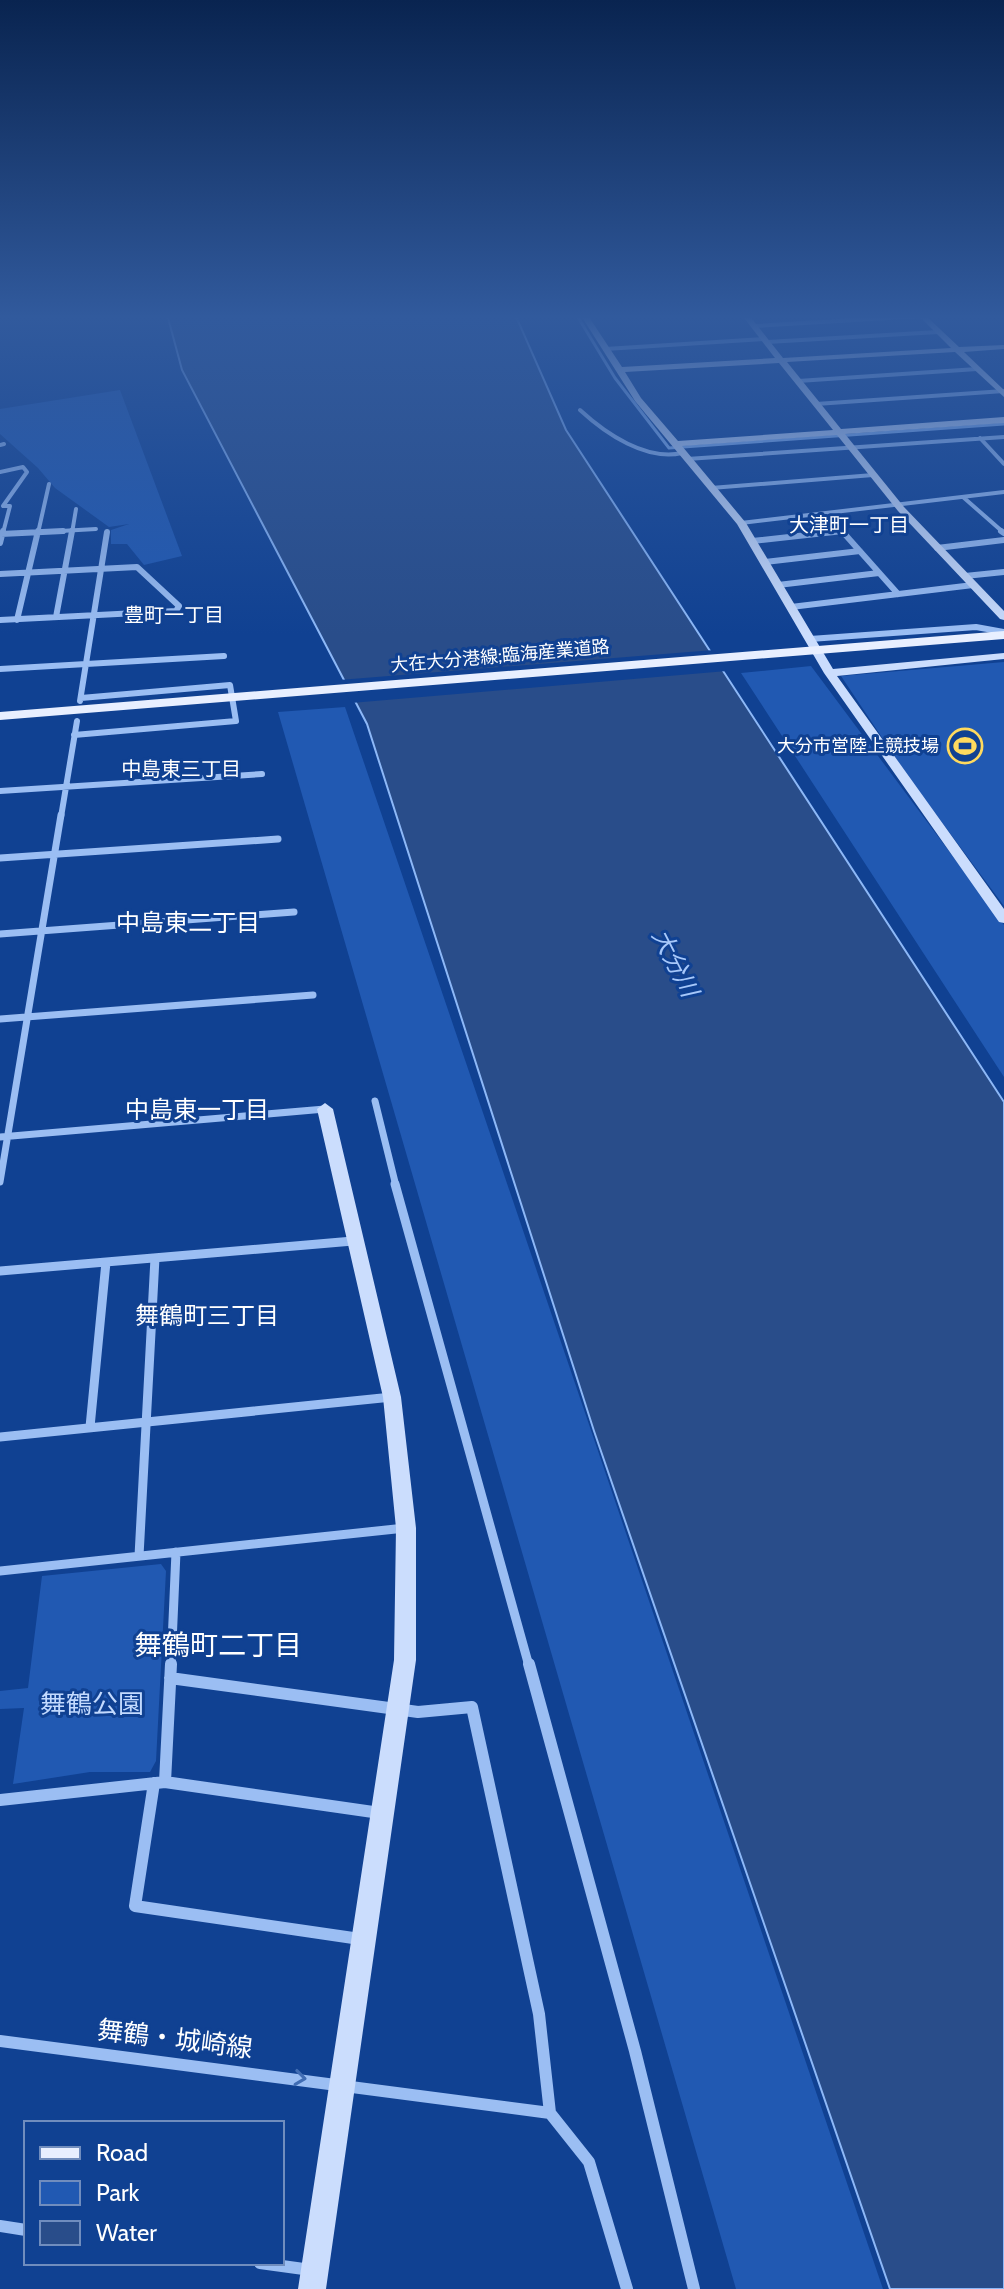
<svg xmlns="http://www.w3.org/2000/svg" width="1004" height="2289" font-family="Cabin,'Noto Sans JP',sans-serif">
	<rect width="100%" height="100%" fill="#104192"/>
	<path fill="#2159b2" d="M 120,390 L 182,556 L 144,565 L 127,544 L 111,544 L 111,530 L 129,524 L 109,527 L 55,488 L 38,468 L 0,434 L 0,409 Z
		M 1004,662 L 1004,906 L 909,778 L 841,676 Z
		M 811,666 L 1004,925 L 1004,1077 L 741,673 Z
		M 345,707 L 883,2289 L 736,2289 L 278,712 Z
		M 161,1564 L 166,1571 L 156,1761 L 150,1772 L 90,1772 L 13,1784 L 24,1708 L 0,1709 L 0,1691 L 28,1688 L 42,1576 Z"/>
	<path fill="#294d8a" stroke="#8db8f7" stroke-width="2" d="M 167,314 L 515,314 L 566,430 L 1004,1102 L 1004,2289 L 890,2289 L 594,1431 L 367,724 L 182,370 Z"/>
	<path fill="#104192" d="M 714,650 L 727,671 L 351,703 L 339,680 Z"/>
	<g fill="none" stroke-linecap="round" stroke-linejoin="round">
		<path stroke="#8db8f7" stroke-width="3" d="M 576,314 L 615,378 L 669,448 L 1004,424"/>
		<path stroke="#9bbef3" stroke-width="4" d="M 754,326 L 922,316
			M 767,342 L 938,332
			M 605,349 L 764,339
			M 798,381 L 977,369
			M 816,404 L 1004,391
			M 580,410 C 606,434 646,461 682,453
			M 980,438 L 1004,464
			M 0,445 L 4,444
			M 687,459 L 1004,437
			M 0,472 L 23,467 L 27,472 L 3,506 L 10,506 L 3,533
			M 711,488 L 873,475
			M 963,497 L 1004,533
			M 827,514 L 844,533
			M 741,523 L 1004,492
			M 25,533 L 96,529
			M 38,533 L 49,484
			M 72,533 L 76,509
			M 827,533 L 843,531"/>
		<path stroke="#9bbef3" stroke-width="6" d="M 842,531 L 898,594
			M 1001,531 L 1004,533
			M 1,534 L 63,531
			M 752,541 L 843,531
			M 0,543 L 3,531
			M 937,548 L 1004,540
			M 765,562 L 860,551
			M 0,574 L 137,567 L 179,606 L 176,611 L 0,620
			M 965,576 L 1004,572
			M 778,585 L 879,573
			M 791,607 L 973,585
			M 56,617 L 72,531
			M 17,620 L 38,531
			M 810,639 L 976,627 L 1004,632
			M 0,669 L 224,656
			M 80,701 L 107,532
			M 74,735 L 236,721 L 230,685 L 81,698
			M 0,791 L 262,774
			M 61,817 L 77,721"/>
		<path stroke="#9bbef3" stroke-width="7" d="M 0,858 L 278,839
			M 0,934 L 294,912
			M 0,1019 L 313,995
			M 375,1101 L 396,1186
			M 0,1137 L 325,1109
			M 0,1182 L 61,815"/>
		<path stroke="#9bbef3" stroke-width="9" d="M 395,1184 L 529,1666
			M 0,1271 L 353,1241
			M 90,1427 L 106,1262
			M 0,1437 L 392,1397
			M 139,1556 L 155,1258
			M 0,1571 L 405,1528
			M 171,1666 L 176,1552"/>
		<path stroke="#9bbef3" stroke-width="12" d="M 529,1664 L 635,2051 L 694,2289
			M 170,1678 L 418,1712 L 472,1707 L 539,2014 L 550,2113
			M 165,1782 L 171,1664
			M 154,1783 L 135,1906 L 360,1939
			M 0,1800 L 165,1782 L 380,1813
			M 0,2041 L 550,2113 L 589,2162 L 627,2289
			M 0,2226 L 26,2230
			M 260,2263 L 311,2270"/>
		<path fill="#cbddfd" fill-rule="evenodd" d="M 580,314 L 587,314 L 622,367 L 775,358 L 741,314 L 748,314 L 783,358 L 951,348 L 917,314 L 924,314 L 959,347 L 1004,345 L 1004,349 L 964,352 L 1004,390 L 1004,397 L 955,352 L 787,362 L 841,429 L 1004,417 L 1004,423 L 845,434 L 904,507 L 1004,611 L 1004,620 L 1000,619 L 898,511 L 837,435 L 682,446 L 746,523 L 833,669 L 1004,653 L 1004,659 L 837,676 L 1004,909 L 1004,923 L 999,922 L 824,673 L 737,524 L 635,401 ZM 779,363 L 833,430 L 678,441 L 641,398 L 625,372 Z
			M 325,1103 L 333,1109 L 401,1397 L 416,1528 L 416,1660 L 326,2289 L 298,2289 L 394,1660 L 396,1528 L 383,1397 L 317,1109 Z"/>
		<path fill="#e8efff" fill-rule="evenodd" d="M 1004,631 L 1004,639 L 0,720 L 0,712 Z"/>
	</g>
	<defs><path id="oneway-chevron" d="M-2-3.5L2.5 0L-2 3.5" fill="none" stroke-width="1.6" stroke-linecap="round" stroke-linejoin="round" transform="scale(2)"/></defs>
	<use stroke="#416db4" href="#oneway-chevron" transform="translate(300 2078) rotate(7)"/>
	<linearGradient id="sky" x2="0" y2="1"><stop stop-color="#092450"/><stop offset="0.5" stop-color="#315a9d"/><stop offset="1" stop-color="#315a9d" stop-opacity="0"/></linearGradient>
	<rect width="1004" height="634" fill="url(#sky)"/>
	<defs>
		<g id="stadium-ring" transform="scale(1.8)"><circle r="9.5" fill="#104192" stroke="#ffda5e" stroke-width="1.5"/><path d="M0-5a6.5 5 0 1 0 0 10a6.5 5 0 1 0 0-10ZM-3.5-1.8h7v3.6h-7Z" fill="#ffda5e"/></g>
	</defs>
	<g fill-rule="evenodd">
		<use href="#stadium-ring" x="965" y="746"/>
	</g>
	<g text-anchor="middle" stroke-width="6" stroke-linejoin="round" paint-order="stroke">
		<g font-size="18" fill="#fff" stroke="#104192">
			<text transform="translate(500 656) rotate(-5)" y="6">大在大分港線;臨海産業道路</text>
		</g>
		<g font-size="18" fill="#fff" stroke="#104192" text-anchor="end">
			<text x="939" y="752">大分市営陸上競技場</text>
		</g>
		<g font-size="20" fill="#fff" stroke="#104192">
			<text x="849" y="532">大津町一丁目</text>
			<text x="174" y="622">豊町一丁目</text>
			<text x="181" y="776">中島東三丁目</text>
		</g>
		<g font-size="24" fill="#fff" stroke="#104192">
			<text x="188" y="931">中島東二丁目</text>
			<text x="197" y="1118">中島東一丁目</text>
			<text x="207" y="1324">舞鶴町三丁目</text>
		</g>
		<g font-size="24" font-style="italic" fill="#a7c8fa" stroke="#104192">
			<text transform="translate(675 963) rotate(63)" y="8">大分川</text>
		</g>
		<g font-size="26" fill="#c3dafe" stroke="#104192">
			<text x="92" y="1713">舞鶴公園</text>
		</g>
		<g font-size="26" fill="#fff" stroke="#104192">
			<text transform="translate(175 2039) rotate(7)" y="9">舞鶴・城崎線</text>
		</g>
		<g font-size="28" fill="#fff" stroke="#104192">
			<text x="218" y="1655">舞鶴町二丁目</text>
		</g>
	</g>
	<rect x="24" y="2121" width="260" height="144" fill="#104192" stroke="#708dbe" stroke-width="2"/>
	<rect x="40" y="2147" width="40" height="12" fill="#e8efff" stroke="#708dbe" stroke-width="2"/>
	<text x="96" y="2161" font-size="24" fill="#ffffff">Road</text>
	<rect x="40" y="2181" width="40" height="24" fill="#2159b2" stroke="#708dbe" stroke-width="2"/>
	<text x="96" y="2201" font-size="24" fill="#ffffff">Park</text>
	<rect x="40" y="2221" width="40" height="24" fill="#294d8a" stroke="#708dbe" stroke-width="2"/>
	<text x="96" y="2241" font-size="24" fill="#ffffff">Water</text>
</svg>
